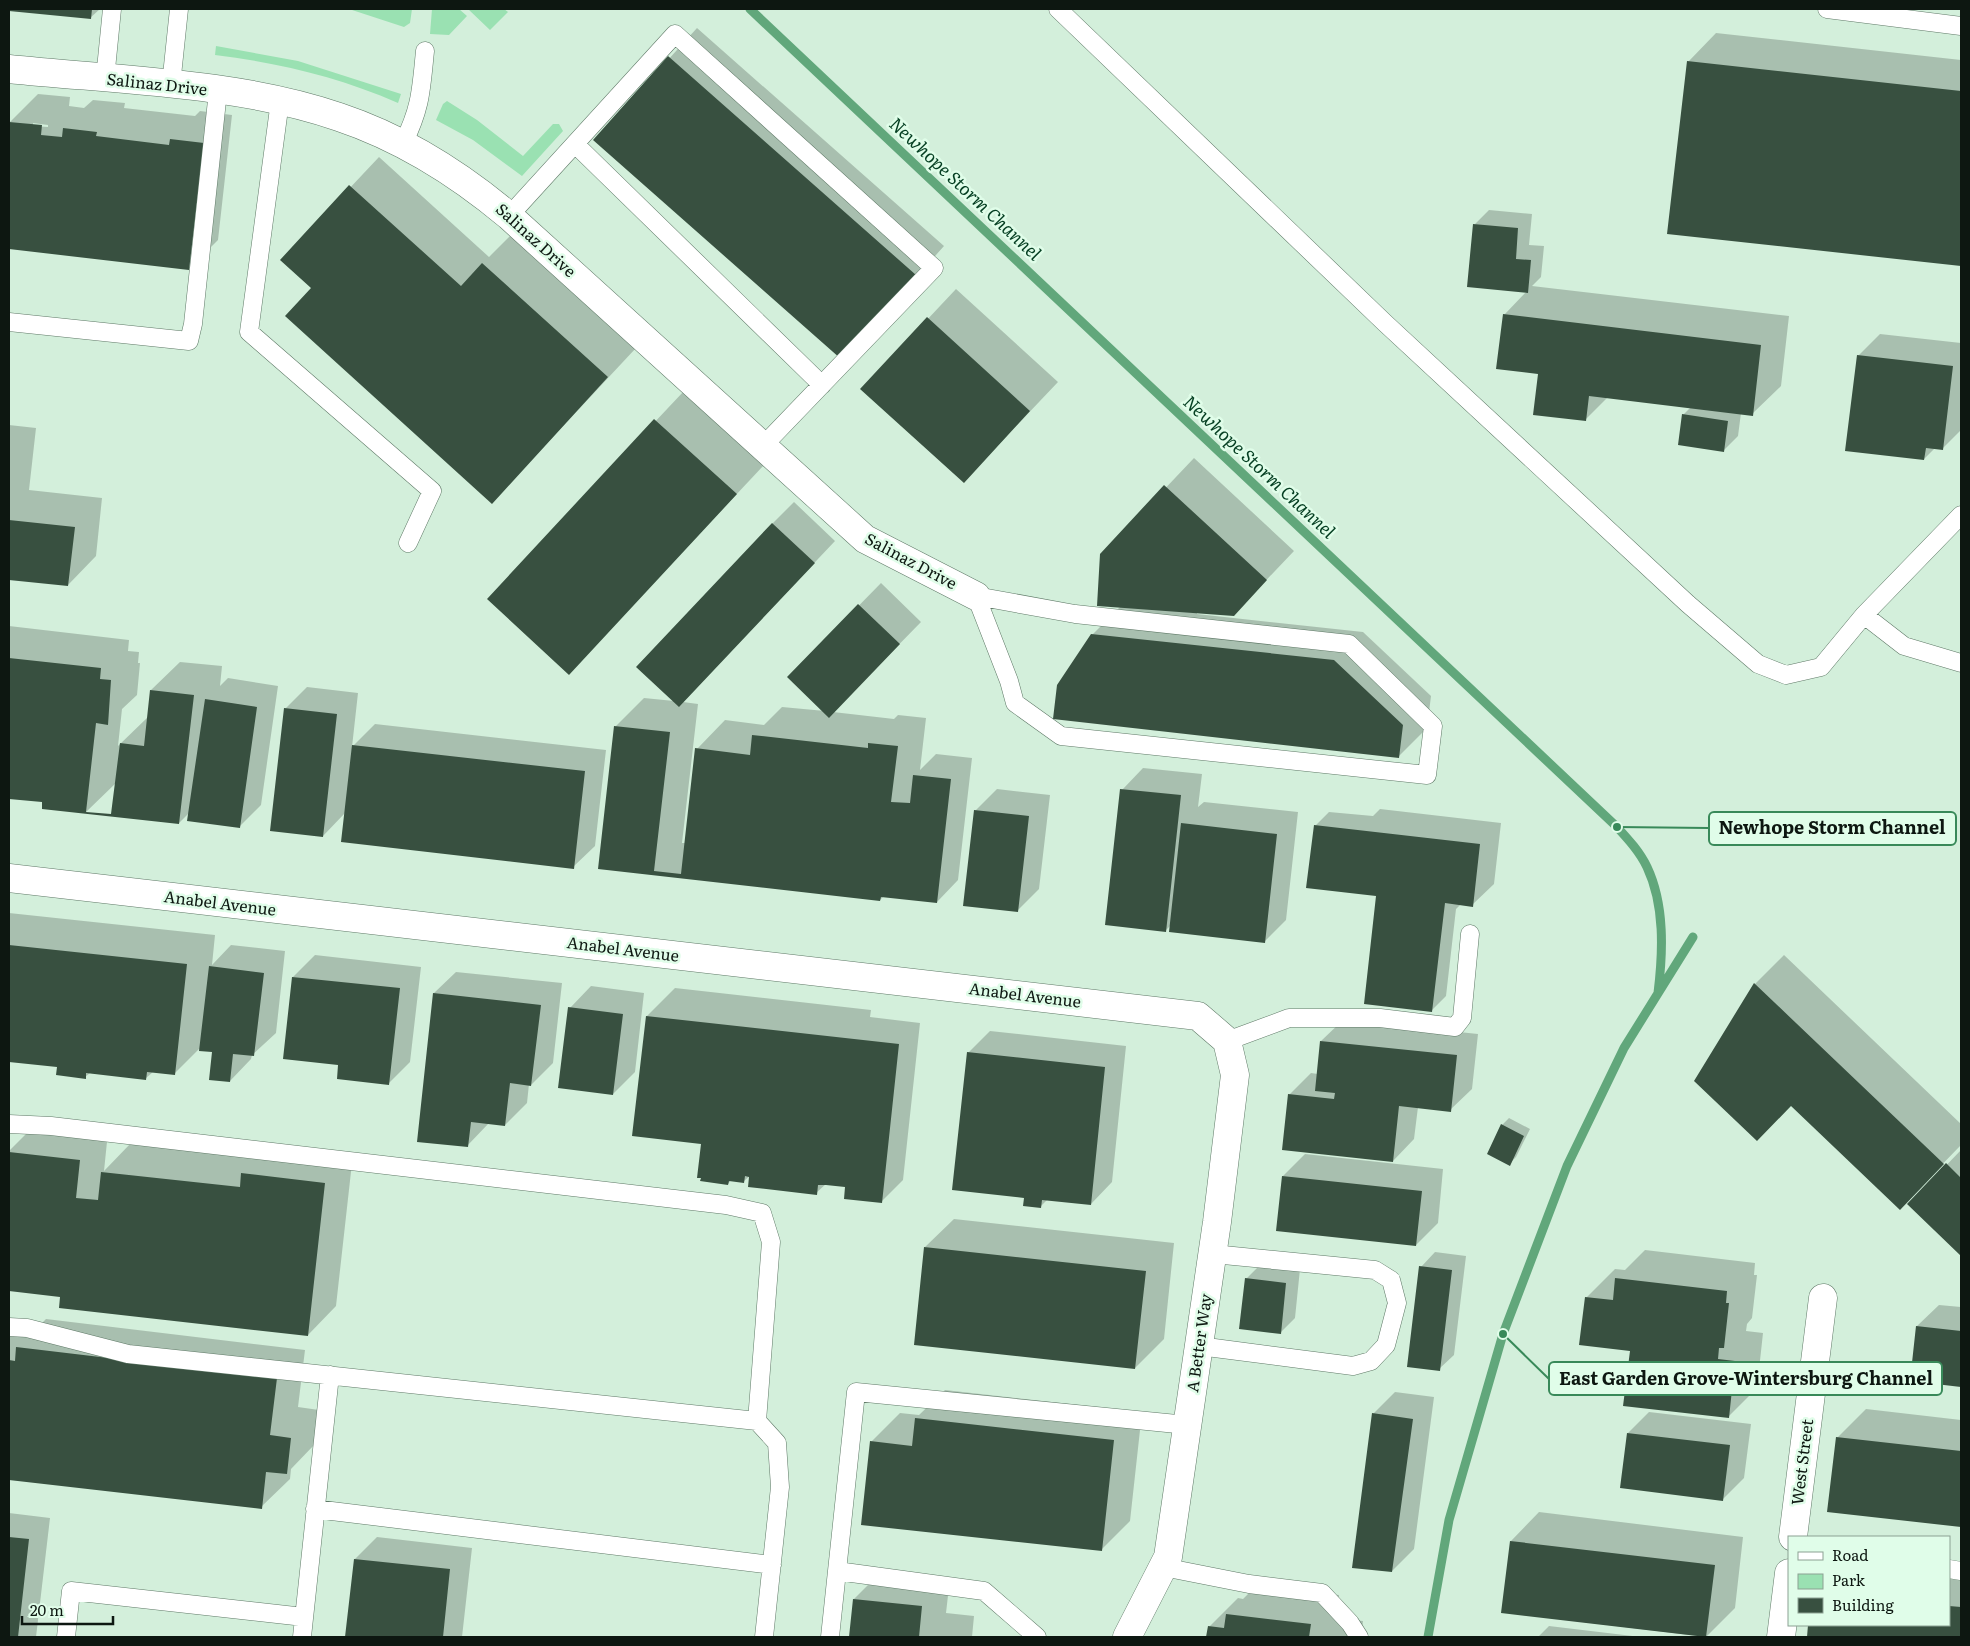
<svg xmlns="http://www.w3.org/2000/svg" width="1970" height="1646" font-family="Literata,serif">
	<rect width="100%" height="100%" fill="#d3efdb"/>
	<path fill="#9ae1b2" d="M 349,9 L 412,9 L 410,23 L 404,27 Z
		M 432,9 L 459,9 L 467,16 L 449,35 L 430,34 Z
		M 468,9 L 504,9 L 508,12 L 490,30 Z
		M 216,46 L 298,61 L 401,94 L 398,103 C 339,77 279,63 215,55 Z
		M 447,101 L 477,120 L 523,156 L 553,124 L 559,124 L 563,131 L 522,176 L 473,140 L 436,120 L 443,104 Z"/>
	<path fill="#0003" fill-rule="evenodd" d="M 9,9 L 100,9 L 90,18 Z
		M 697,28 L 944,246 L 870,329 L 595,140 Z
		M 1716,33 L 1961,60 L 1961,265 L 1669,233 L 1688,62 Z
		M 38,94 L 70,97 L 69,106 L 84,108 L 93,100 L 125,103 L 124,108 L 195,116 L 200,111 L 232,115 L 218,240 L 189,269 L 9,248 L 10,122 ZM 33,123 L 48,125 L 48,127 L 33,126 Z
		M 379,157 L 489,257 L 511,235 L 636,348 L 492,502 L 313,288 L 282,260 Z
		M 1489,210 L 1532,214 L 1529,245 L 1544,246 L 1541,277 L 1532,286 L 1789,316 L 1781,386 L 1752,414 L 1741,413 L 1738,436 L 1723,451 L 1683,415 L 1691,407 L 1608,397 L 1585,420 L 1539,373 L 1504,315 L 1527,291 L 1475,224 Z
		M 956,289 L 1058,382 L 964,481 L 862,389 Z
		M 1880,334 L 1961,343 L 1961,430 L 1942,449 L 1935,448 L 1924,459 L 1858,356 Z
		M 684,391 L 764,465 L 569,673 L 488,599 Z
		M 9,425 L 36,428 L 29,490 L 102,498 L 96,556 L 68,585 L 9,579 Z
		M 1194,458 L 1294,551 L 1234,614 L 1197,612 L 1197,614 L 1363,632 L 1431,696 L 1427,728 L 1399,756 L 1092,635 L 1121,606 L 1102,555 Z
		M 794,502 L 835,541 L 683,702 L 698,704 L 682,843 L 686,843 L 697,749 L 725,720 L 764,725 L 782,707 L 825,711 L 789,677 L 881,583 L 921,622 L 833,712 L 894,719 L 898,715 L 926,718 L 920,770 L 936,754 L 972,758 L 958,880 L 937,902 L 884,896 L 880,900 L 599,868 L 616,726 L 644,698 L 674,701 L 772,524 Z
		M 9,626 L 129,640 L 128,651 L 139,652 L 138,663 L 140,663 L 137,695 L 122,709 L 118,746 L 148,717 L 151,690 L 180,662 L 222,666 L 220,686 L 228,678 L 278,686 L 261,805 L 239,827 L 190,812 L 179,823 L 117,782 L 86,812 L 44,801 L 9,797 Z
		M 307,687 L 358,693 L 352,747 L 375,724 L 606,750 L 595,846 L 573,867 L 345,813 L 323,836 L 285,709 Z
		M 1143,768 L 1202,774 L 1198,807 L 1204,802 L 1298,812 L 1286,920 L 1265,941 L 1171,925 L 1165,931 L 1122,790 Z
		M 997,789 L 1050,795 L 1039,889 L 1017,911 L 975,811 Z
		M 1380,809 L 1501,823 L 1494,884 L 1472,905 L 1461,904 L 1456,909 L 1446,996 L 1432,1010 L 1377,895 L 1315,826 L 1329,812 L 1373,816 Z
		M 9,913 L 215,935 L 212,965 L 231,945 L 285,951 L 276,1033 L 252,1055 L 251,1059 L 230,1081 L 214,1051 L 199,1049 L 174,1074 L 153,1072 L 146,1078 L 90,1073 L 85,1077 L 59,1066 L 9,1061 Z
		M 315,955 L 421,967 L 410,1062 L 389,1083 L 340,1064 L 284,1058 L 293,977 Z
		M 1784,955 L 1961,1124 L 1961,1145 L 1928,1179 L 1792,1105 L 1695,1081 L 1755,984 Z
		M 456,972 L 562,983 L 553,1063 L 531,1085 L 529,1084 L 527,1103 L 505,1125 L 489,1123 L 467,1146 L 434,993 Z
		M 591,986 L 644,993 L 635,1072 L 613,1094 L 570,1008 Z
		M 675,988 L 871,1010 L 870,1017 L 920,1023 L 903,1180 L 881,1202 L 846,1186 L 826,1184 L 816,1193 L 751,1175 L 744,1181 L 731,1180 L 728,1184 L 702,1143 L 647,1016 Z
		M 1343,1020 L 1478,1034 L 1472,1089 L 1450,1110 L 1418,1107 L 1414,1139 L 1393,1161 L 1289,1095 L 1311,1073 L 1318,1074 L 1321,1041 Z
		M 990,1031 L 1126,1046 L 1112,1182 L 1091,1204 L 1048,1199 L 1040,1207 L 1025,1197 L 968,1053 Z
		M 1509,1118 L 1530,1129 L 1516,1157 L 1509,1164 L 1502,1125 Z
		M 36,1124 L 108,1132 L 104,1171 L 131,1143 L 353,1154 L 336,1306 L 308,1335 L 62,1296 L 9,1290 L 9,1151 Z
		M 1961,1150 L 1961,1254 L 1909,1204 Z
		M 1305,1154 L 1443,1169 L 1438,1223 L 1416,1245 L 1278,1230 L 1283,1176 Z
		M 954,1219 L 1174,1243 L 1164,1339 L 1135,1368 L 925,1247 Z
		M 1645,1250 L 1755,1263 L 1754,1275 L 1757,1275 L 1752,1318 L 1747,1324 L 1746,1331 L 1763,1333 L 1757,1388 L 1728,1417 L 1632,1350 L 1586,1298 L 1615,1269 L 1625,1270 Z
		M 1435,1252 L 1466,1256 L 1454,1355 L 1439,1369 L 1421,1267 Z
		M 1260,1265 L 1300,1269 L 1295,1318 L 1281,1332 L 1246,1279 Z
		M 1939,1305 L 1961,1307 L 1961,1386 L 1911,1380 L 1917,1326 Z
		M 46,1319 L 305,1350 L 298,1407 L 319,1410 L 315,1444 L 291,1469 L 290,1479 L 261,1507 L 9,1478 L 9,1330 L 34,1331 Z
		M 945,1390 L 1142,1412 L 1130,1521 L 1102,1549 L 871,1442 L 900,1413 L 919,1415 Z
		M 1395,1392 L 1434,1397 L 1414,1549 L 1392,1571 L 1373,1414 Z
		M 1866,1409 L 1961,1420 L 1961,1526 L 1828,1511 L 1837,1438 Z
		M 1649,1412 L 1751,1424 L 1744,1478 L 1722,1500 L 1628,1433 Z
		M 1539,1512 L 1743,1537 L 1735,1608 L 1706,1637 L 1502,1612 L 1511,1541 Z
		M 9,1513 L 50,1518 L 36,1637 L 9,1637 Z
		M 377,1537 L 472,1548 L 462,1637 L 347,1637 L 355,1559 Z
		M 882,1571 L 950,1578 L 946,1613 L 974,1616 L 972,1637 L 850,1637 L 854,1599 Z
		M 1949,1574 L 1961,1576 L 1961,1637 L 1808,1637 L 1810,1625 L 1949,1625 Z
		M 1256,1586 L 1339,1595 L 1336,1618 L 1363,1621 L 1361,1637 L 1208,1637 L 1209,1627 L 1238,1598 L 1243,1599 Z
		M 1549,1626 L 1641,1637 L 1538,1637 Z"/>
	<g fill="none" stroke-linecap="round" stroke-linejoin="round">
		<path stroke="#61a77b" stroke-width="9" d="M 750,9 L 1617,827 C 1628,839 1640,852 1647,867 C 1665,905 1663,952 1658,993
			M 1428,1637 L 1449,1520 L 1503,1334 L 1567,1166 L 1624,1048 L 1693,937"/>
	</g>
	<path fill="#385040" d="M 9,9 L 92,9 L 91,19 L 9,11 Z
		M 668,56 L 916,275 L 841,359 L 593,140 Z
		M 1687,61 L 1961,91 L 1961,266 L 1667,234 Z
		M 9,122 L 42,125 L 41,135 L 62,137 L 63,128 L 97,132 L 96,136 L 169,145 L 170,139 L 204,143 L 189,270 L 9,249 Z
		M 349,185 L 461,286 L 482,263 L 608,377 L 492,504 L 285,316 L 311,288 L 280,260 Z
		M 1473,224 L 1518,228 L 1516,259 L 1531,260 L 1528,293 L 1467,287 Z
		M 1503,314 L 1761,345 L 1753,416 L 1589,396 L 1586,421 L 1533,415 L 1538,374 L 1496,369 Z
		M 927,317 L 1030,411 L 964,483 L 860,389 Z
		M 1857,355 L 1953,366 L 1943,450 L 1926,448 L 1924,460 L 1845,451 Z
		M 1682,414 L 1728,421 L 1724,452 L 1678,445 Z
		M 654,419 L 737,494 L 569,675 L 487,599 Z
		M 1164,485 L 1267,580 L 1234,616 L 1097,606 L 1100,554 Z
		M 9,520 L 75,527 L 68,586 L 9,580 Z
		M 772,523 L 815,563 L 679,707 L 636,667 Z
		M 858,604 L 900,644 L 829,718 L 787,677 Z
		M 1091,634 L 1334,660 L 1403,725 L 1399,758 L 1053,719 L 1057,685 Z
		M 9,658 L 101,668 L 100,679 L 111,680 L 108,725 L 96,723 L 86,812 L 111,814 L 120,743 L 144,746 L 150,690 L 194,695 L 179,824 L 42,809 L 42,802 L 9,799 Z
		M 205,699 L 257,707 L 240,828 L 187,821 Z
		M 284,708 L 337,714 L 323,837 L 270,831 Z
		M 614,726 L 670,732 L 654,871 L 681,874 L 695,748 L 750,755 L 752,735 L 868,748 L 868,743 L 898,746 L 891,802 L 910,803 L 913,775 L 951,779 L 937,903 L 881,897 L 880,901 L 598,869 Z
		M 352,745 L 585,771 L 574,869 L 341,842 Z
		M 1120,789 L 1181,795 L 1166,932 L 1105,925 Z
		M 974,810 L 1029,816 L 1018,912 L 963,906 Z
		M 1181,823 L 1277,834 L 1265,943 L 1169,932 Z
		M 1314,825 L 1480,844 L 1473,907 L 1445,903 L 1432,1012 L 1364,1004 L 1376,896 L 1306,888 Z
		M 9,945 L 187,964 L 175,1075 L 147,1072 L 146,1080 L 86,1073 L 86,1079 L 56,1075 L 57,1067 L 9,1062 Z
		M 209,966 L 264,973 L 254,1056 L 233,1054 L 230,1082 L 209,1080 L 212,1052 L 199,1051 Z
		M 292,977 L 400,988 L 389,1085 L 337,1079 L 338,1065 L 283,1059 Z
		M 1754,983 L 1944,1164 L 1900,1210 L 1791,1106 L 1757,1141 L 1694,1081 Z
		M 433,993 L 541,1005 L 531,1086 L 510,1083 L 505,1126 L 471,1122 L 468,1147 L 417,1142 Z
		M 568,1007 L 623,1014 L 613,1095 L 558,1088 Z
		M 646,1016 L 899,1044 L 882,1203 L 844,1199 L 845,1187 L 826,1185 L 818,1185 L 817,1195 L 748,1187 L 749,1177 L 745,1176 L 744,1183 L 729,1181 L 728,1185 L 700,1181 L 701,1178 L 697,1178 L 701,1144 L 632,1136 Z
		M 1320,1041 L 1457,1055 L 1451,1112 L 1399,1106 L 1393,1162 L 1282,1150 L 1288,1094 L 1334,1099 L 1335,1093 L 1315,1091 Z
		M 967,1052 L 1105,1067 L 1091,1205 L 1042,1200 L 1041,1208 L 1023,1206 L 1024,1198 L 952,1190 Z
		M 1501,1124 L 1524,1136 L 1510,1166 L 1487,1154 Z
		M 9,1152 L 80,1160 L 76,1198 L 98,1200 L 101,1172 L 240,1187 L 241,1173 L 325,1183 L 308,1336 L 59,1308 L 60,1297 L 9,1291 Z
		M 1946,1163 L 1961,1178 L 1961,1256 L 1907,1204 Z
		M 1282,1176 L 1422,1191 L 1416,1246 L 1276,1231 Z
		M 924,1247 L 1146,1271 L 1135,1369 L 914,1345 Z
		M 1419,1266 L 1452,1270 L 1440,1371 L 1407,1367 Z
		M 1245,1278 L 1286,1283 L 1281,1334 L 1239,1329 Z
		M 1615,1278 L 1727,1291 L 1726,1303 L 1729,1303 L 1724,1348 L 1719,1348 L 1718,1359 L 1735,1361 L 1729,1418 L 1623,1406 L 1630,1351 L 1579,1345 L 1585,1297 L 1613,1300 Z
		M 1916,1326 L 1961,1331 L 1961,1387 L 1910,1381 Z
		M 16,1347 L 277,1378 L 270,1435 L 291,1438 L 287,1474 L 266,1472 L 262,1509 L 9,1480 L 9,1360 L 15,1361 Z
		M 1372,1413 L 1413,1419 L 1392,1572 L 1352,1568 Z
		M 915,1418 L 1114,1440 L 1102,1551 L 861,1525 L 870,1441 L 912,1446 Z
		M 1627,1433 L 1730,1445 L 1723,1501 L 1620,1488 Z
		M 1836,1437 L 1961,1451 L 1961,1527 L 1827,1512 Z
		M 9,1537 L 29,1539 L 18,1637 L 9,1637 Z
		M 1510,1541 L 1715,1565 L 1706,1637 L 1501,1613 Z
		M 354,1559 L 450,1569 L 443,1637 L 345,1637 Z
		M 853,1599 L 922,1606 L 919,1637 L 849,1637 Z
		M 1949,1606 L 1961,1607 L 1961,1637 L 1807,1637 L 1808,1625 L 1949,1625 Z
		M 1226,1614 L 1311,1624 L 1309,1637 L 1206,1637 L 1208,1626 L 1224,1628 Z"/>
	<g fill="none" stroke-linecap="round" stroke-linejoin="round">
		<g stroke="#5f7967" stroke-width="19">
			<path id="service" d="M 1058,9 L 1385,323 L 1688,604 L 1758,664 L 1786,675 L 1821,667 L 1864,615 L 1961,515
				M 1827,9 L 1961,26
				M 105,79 L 112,9
				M 171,85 L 179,9
				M 280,101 L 249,332 L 432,491 L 408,543
				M 403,144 C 421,107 421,91 425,51
				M 575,144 L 822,385
				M 509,216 L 675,34 L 934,268 L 763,446
				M 9,322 L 189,341 L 193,324 L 218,91
				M 976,596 L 1075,614 L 1349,644 L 1433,726 L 1427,775 L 1061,736 L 1015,703 L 1009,681 Z
				M 1864,615 L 1904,646 L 1961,663
				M 1227,1041 L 1289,1018 L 1380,1018 L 1455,1027 L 1462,1018 L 1470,934
				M 9,1124 L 51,1126 L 726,1205 L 762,1213 L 771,1242 L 757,1421
				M 9,1327 L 27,1328 L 128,1354 L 757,1421 L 777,1443 L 780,1487 L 764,1637
				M 1199,1346 L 1353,1366 L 1371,1361 L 1386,1345 L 1397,1303 L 1391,1280 L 1375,1270 L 1213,1254
				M 315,1509 L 772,1565
				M 1163,1567 L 1249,1584 L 1322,1593 L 1350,1623 L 1359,1637
				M 1949,1569 L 1961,1571
				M 837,1571 L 984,1591 L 1037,1637
				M 66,1637 L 71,1591 L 304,1617
				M 302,1637 L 330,1375
				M 830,1637 L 856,1392 L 1187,1425"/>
		</g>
		<g stroke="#5f7967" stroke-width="29">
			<path id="minor" d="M 9,69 C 115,80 238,82 339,117 C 402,138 459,174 509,216 L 865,539 L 976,596
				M 9,878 L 1198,1016 L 1227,1041 L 1235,1075 L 1217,1222 L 1168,1557 L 1127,1637
				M 1793,1537 L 1823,1298
				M 1781,1637 L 1789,1573"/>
		</g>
		<use href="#service" stroke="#fff" stroke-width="18"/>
		<use href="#minor" stroke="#fff" stroke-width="28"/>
	</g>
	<g text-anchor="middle" stroke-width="5" stroke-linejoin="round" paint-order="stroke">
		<g font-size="16" fill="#0d1711" stroke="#e0fde9">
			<text transform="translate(157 84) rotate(6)" y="6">Salinaz Drive</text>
			<text transform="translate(536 240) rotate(42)" y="6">Salinaz Drive</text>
			<text transform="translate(911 561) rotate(28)" y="6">Salinaz Drive</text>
			<text transform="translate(220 903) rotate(7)" y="6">Anabel Avenue</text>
			<text transform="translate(623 949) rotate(7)" y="6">Anabel Avenue</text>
			<text transform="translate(1025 995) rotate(7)" y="6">Anabel Avenue</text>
			<text transform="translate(1199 1343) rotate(-82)" y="6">A Better Way</text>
			<text transform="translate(1802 1462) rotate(-83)" y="6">West Street</text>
		</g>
		<g font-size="18" font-style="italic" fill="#053f22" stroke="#e0fde9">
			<text transform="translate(965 189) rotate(43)" y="6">Newhope Storm Channel</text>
			<text transform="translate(1259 467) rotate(43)" y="6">Newhope Storm Channel</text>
		</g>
	</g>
	<path fill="none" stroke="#388959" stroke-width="2" d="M1617 827L1709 828M1503 1334L1549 1379"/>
	<g fill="#388959" stroke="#e0fde9" stroke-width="2">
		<circle cx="1617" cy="827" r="5"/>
		<circle cx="1503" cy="1334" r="5"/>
	</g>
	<g fill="#e0fde9" stroke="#388959" stroke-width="2">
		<rect x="1709" y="812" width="247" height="33" rx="5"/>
		<rect x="1549" y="1362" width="393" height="33" rx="5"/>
	</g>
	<g font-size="18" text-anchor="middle" font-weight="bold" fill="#0d1711">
		<text x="1832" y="834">Newhope Storm Channel</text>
		<text x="1746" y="1385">East Garden Grove-Wintersburg Channel</text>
	</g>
	<rect width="1970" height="1646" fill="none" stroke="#0d1711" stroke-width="20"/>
	<rect x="1788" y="1536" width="162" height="90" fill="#e0fde9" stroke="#8ca193"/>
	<rect x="1798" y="1552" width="25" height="8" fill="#ffffff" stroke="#8ca193"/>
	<text x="1832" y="1561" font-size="15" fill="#0d1711">Road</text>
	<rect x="1798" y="1574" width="25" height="15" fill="#9ae1b2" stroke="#8ca193"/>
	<text x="1832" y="1586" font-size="15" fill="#0d1711">Park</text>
	<rect x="1798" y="1598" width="25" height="15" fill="#385040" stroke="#8ca193"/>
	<text x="1832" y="1611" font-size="15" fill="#0d1711">Building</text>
	<path d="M22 1616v8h91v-8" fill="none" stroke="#0d1711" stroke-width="2.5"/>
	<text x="30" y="1616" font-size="15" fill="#0d1711" stroke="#e0fde9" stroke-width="4" paint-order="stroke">20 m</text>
</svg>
